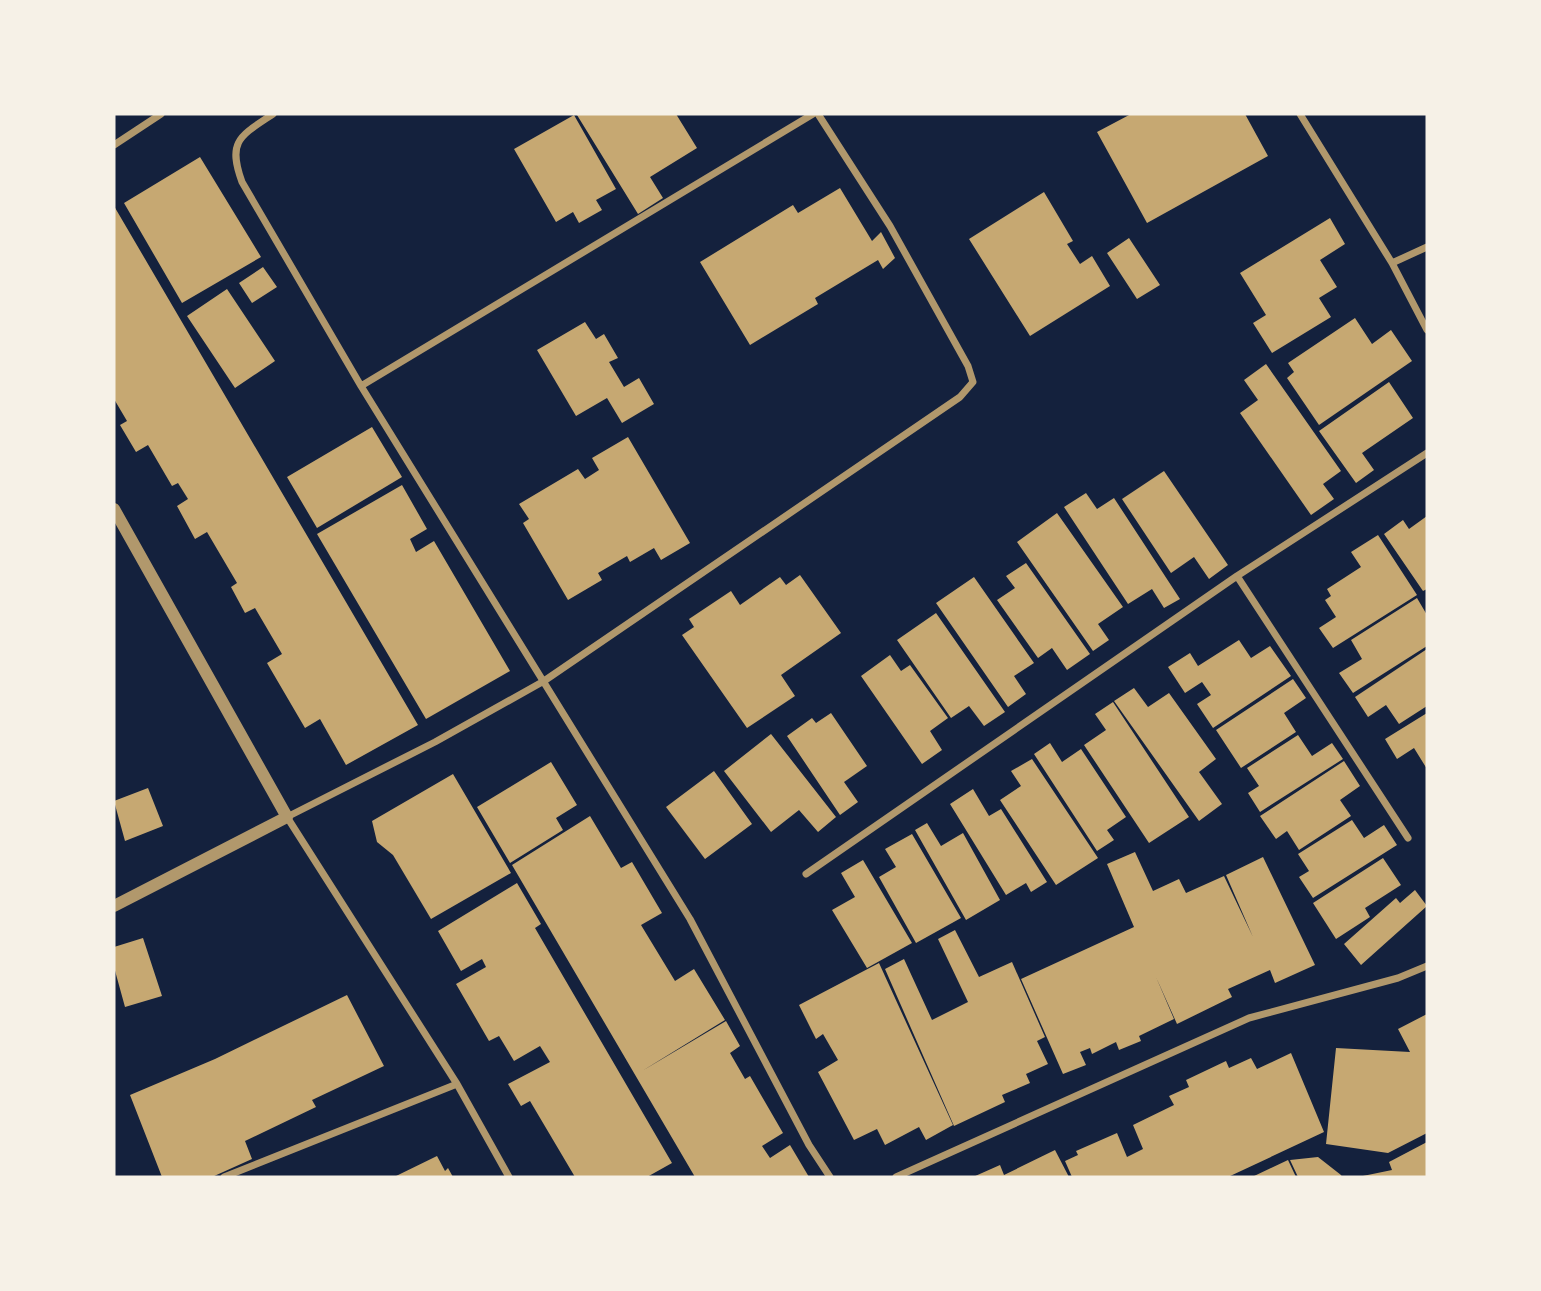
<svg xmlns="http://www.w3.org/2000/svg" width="1541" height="1291" font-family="Commissioner,sans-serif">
	<rect width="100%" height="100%" fill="#14213d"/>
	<path fill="#c6a872" d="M 676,114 L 697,148 L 650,177 L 663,198 L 638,214 L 577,115 Z
		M 1131,114 L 1245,114 L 1268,156 L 1147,223 L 1097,132 Z
		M 574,115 L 616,189 L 596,200 L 602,210 L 579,223 L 573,212 L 556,222 L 514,149 Z
		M 200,157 L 261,257 L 182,303 L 124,203 Z
		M 840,188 L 872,241 L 881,232 L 895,258 L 883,269 L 878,260 L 815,298 L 818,304 L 750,345 L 700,262 L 793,205 L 798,213 Z
		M 1044,192 L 1073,241 L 1067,244 L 1080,264 L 1092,256 L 1110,286 L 1030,336 L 969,239 Z
		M 114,206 L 418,725 L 346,765 L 320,719 L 305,728 L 267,663 L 282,654 L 255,608 L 245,613 L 231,587 L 237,583 L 207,532 L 195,539 L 177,506 L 188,499 L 178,483 L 172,486 L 148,445 L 136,452 L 120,425 L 127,421 L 114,399 Z
		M 1330,218 L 1345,244 L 1320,260 L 1337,287 L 1319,298 L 1331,317 L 1272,353 L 1253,323 L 1266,315 L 1240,273 Z
		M 1129,238 L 1160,285 L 1137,299 L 1107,253 Z
		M 263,267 L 277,287 L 252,303 L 239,283 Z
		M 227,289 L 275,361 L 235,388 L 187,316 Z
		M 1355,318 L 1372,344 L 1391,330 L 1412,361 L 1319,425 L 1287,378 L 1294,372 L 1288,363 Z
		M 585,322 L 596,339 L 604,334 L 618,358 L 609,362 L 624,387 L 639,378 L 654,404 L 622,423 L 607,398 L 576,416 L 537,350 Z
		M 1266,364 L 1341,471 L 1323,484 L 1334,499 L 1311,515 L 1240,413 L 1258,400 L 1244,380 Z
		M 1389,382 L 1413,418 L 1362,453 L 1374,470 L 1356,483 L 1319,431 Z
		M 372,427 L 402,477 L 317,528 L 287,477 Z
		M 628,437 L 690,543 L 661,560 L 654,548 L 630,562 L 627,556 L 598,573 L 602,580 L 568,600 L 523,523 L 529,519 L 519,504 L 578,469 L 585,479 L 599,470 L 592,458 Z
		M 1164,471 L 1228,565 L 1209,579 L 1194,557 L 1171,573 L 1122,499 Z
		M 402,485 L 427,529 L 410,539 L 416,552 L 434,541 L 510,671 L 426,719 L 317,534 Z
		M 1086,493 L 1097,509 L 1114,498 L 1180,599 L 1164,608 L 1152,589 L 1128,604 L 1064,507 Z
		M 1057,513 L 1123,607 L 1098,624 L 1109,640 L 1093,651 L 1017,542 Z
		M 1427,516 L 1427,589 L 1423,591 L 1384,534 L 1403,520 L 1409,529 Z
		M 1378,535 L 1417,595 L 1333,648 L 1319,628 L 1336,617 L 1325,600 L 1331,596 L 1327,589 L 1361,567 L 1351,552 Z
		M 1026,563 L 1090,654 L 1067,670 L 1052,648 L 1038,658 L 997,600 L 1015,588 L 1006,576 Z
		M 800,575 L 841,633 L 781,675 L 795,696 L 747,728 L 682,635 L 694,627 L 689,619 L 731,591 L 740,605 L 780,577 L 786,585 Z
		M 974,577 L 1034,663 L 1014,676 L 1026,694 L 1008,707 L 936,603 Z
		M 1417,598 L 1427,615 L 1427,646 L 1353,693 L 1339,673 L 1362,659 L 1351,640 Z
		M 936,613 L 1005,712 L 984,726 L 969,706 L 951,718 L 897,640 Z
		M 1239,640 L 1251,658 L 1270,646 L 1291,676 L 1213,728 L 1197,704 L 1211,695 L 1202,682 L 1185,693 L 1168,667 L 1190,653 L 1198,666 Z
		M 1427,649 L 1427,706 L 1399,724 L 1386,705 L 1368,717 L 1355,697 Z
		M 890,655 L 901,671 L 910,665 L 948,718 L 930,731 L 942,750 L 922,764 L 861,676 Z
		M 1293,679 L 1306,698 L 1284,713 L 1296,732 L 1241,768 L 1216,730 Z
		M 1134,688 L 1148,707 L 1169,693 L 1216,759 L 1199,772 L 1222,804 L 1199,821 L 1114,701 Z
		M 1113,702 L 1189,817 L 1149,843 L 1084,745 L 1106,730 L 1095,714 Z
		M 831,713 L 867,766 L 844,782 L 858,802 L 840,815 L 787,736 L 812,718 L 816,723 Z
		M 1427,713 L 1427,769 L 1414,748 L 1397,759 L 1385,739 Z
		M 771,734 L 836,817 L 818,832 L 799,810 L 771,832 L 724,771 Z
		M 1298,735 L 1312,756 L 1332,743 L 1343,759 L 1260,812 L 1248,793 L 1259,786 L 1247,768 Z
		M 1050,743 L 1062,762 L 1081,749 L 1126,817 L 1107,830 L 1114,840 L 1097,851 L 1034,754 Z
		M 1032,759 L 1098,858 L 1056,885 L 1000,800 L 1021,786 L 1011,771 Z
		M 1344,761 L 1360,786 L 1340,800 L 1351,816 L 1299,850 L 1287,831 L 1276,839 L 1260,816 Z
		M 551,762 L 577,805 L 556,818 L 563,830 L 510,863 L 477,807 Z
		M 714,771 L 752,824 L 705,859 L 666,807 Z
		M 453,774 L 511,873 L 431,919 L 393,855 L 377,842 L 372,821 Z
		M 148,788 L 163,826 L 125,841 L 114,801 Z
		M 973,789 L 989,816 L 1001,809 L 1047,882 L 1031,892 L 1026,883 L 1006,895 L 950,804 Z
		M 590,816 L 621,868 L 632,862 L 662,913 L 641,925 L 675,981 L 694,969 L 725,1020 L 642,1071 L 726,1021 L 740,1046 L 730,1053 L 745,1079 L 750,1076 L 783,1133 L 762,1146 L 770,1158 L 790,1145 L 809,1177 L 695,1177 L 512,865 Z
		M 1352,820 L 1364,838 L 1384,825 L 1397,845 L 1313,898 L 1299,877 L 1309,871 L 1298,854 Z
		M 927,823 L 941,846 L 963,833 L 1000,900 L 966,920 L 915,830 Z
		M 912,834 L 961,918 L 916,943 L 879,877 L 896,867 L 885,849 Z
		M 1135,852 L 1153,891 L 1179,879 L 1186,893 L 1224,876 L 1253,937 L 1226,875 L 1263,857 L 1315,965 L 1275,983 L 1270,970 L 1228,989 L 1232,997 L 1177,1024 L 1156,977 L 1174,1019 L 1139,1036 L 1141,1041 L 1119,1050 L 1116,1042 L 1092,1054 L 1090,1048 L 1080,1052 L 1086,1065 L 1063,1074 L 1021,979 L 1134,927 L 1107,864 Z
		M 1383,858 L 1401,885 L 1365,908 L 1370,917 L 1336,939 L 1313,903 Z
		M 863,860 L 912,943 L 867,968 L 832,910 L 855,897 L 841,873 Z
		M 517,883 L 541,924 L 535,928 L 672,1163 L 647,1177 L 575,1177 L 530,1101 L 521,1106 L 508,1084 L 550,1062 L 540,1046 L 514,1061 L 499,1036 L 489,1041 L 456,984 L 486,967 L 482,959 L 461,971 L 438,931 Z
		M 1415,890 L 1427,906 L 1361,965 L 1344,944 L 1396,898 L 1400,903 Z
		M 955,930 L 979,977 L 1012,962 L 1045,1037 L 1037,1041 L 1048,1064 L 1026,1074 L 1030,1083 L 1002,1095 L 1005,1102 L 954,1126 L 885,969 L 904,959 L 932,1020 L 968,1002 L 938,939 Z
		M 143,938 L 162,996 L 125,1007 L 114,967 L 114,947 Z
		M 879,963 L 953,1125 L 926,1140 L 919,1127 L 885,1145 L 877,1129 L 854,1140 L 818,1072 L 838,1060 L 823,1034 L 816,1039 L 799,1005 Z
		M 347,995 L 384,1066 L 312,1100 L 316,1107 L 245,1141 L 252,1159 L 212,1177 L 162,1177 L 130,1095 L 215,1059 Z
		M 1427,1014 L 1427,1133 L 1388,1153 L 1326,1144 L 1336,1048 L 1410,1052 L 1398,1029 Z
		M 1291,1053 L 1324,1132 L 1228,1177 L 1072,1177 L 1065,1161 L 1078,1155 L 1076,1151 L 1117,1133 L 1127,1157 L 1143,1149 L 1133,1125 L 1174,1105 L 1169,1096 L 1189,1087 L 1186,1080 L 1226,1061 L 1229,1068 L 1251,1058 L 1257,1069 Z
		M 1427,1142 L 1427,1177 L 1358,1177 L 1392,1170 L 1389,1162 Z
		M 1055,1150 L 1069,1177 L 973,1177 L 1000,1165 L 1004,1175 Z
		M 437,1156 L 445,1171 L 448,1168 L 453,1177 L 394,1177 Z
		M 1318,1157 L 1341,1175 L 1342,1177 L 1298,1177 L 1290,1160 Z
		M 1288,1160 L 1296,1177 L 1252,1177 Z"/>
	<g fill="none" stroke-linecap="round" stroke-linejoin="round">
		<path stroke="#b1986c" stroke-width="7" d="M 273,114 C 240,136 227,141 242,182 L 361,386 L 690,919 L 809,1145 L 830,1177
			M 1300,114 L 1392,263 L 1427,330
			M 114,145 L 161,114
			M 1392,263 L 1427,247
			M 361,386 L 813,114
			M 1237,576 L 1408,838
			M 806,874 L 1237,576 L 1427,453
			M 224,1177 L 457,1084
			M 509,1177 L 457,1084 L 287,817 L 435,742 L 544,681 L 960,397 L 973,382 L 968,366 L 890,226 L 818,114
			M 896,1177 L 1249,1018 L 1398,978 L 1427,966"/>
		<path stroke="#b1986c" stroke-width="12" d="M 114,509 L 287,817 L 114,906"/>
	</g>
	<rect width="1541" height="1291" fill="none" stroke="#f6f1e7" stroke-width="231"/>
</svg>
